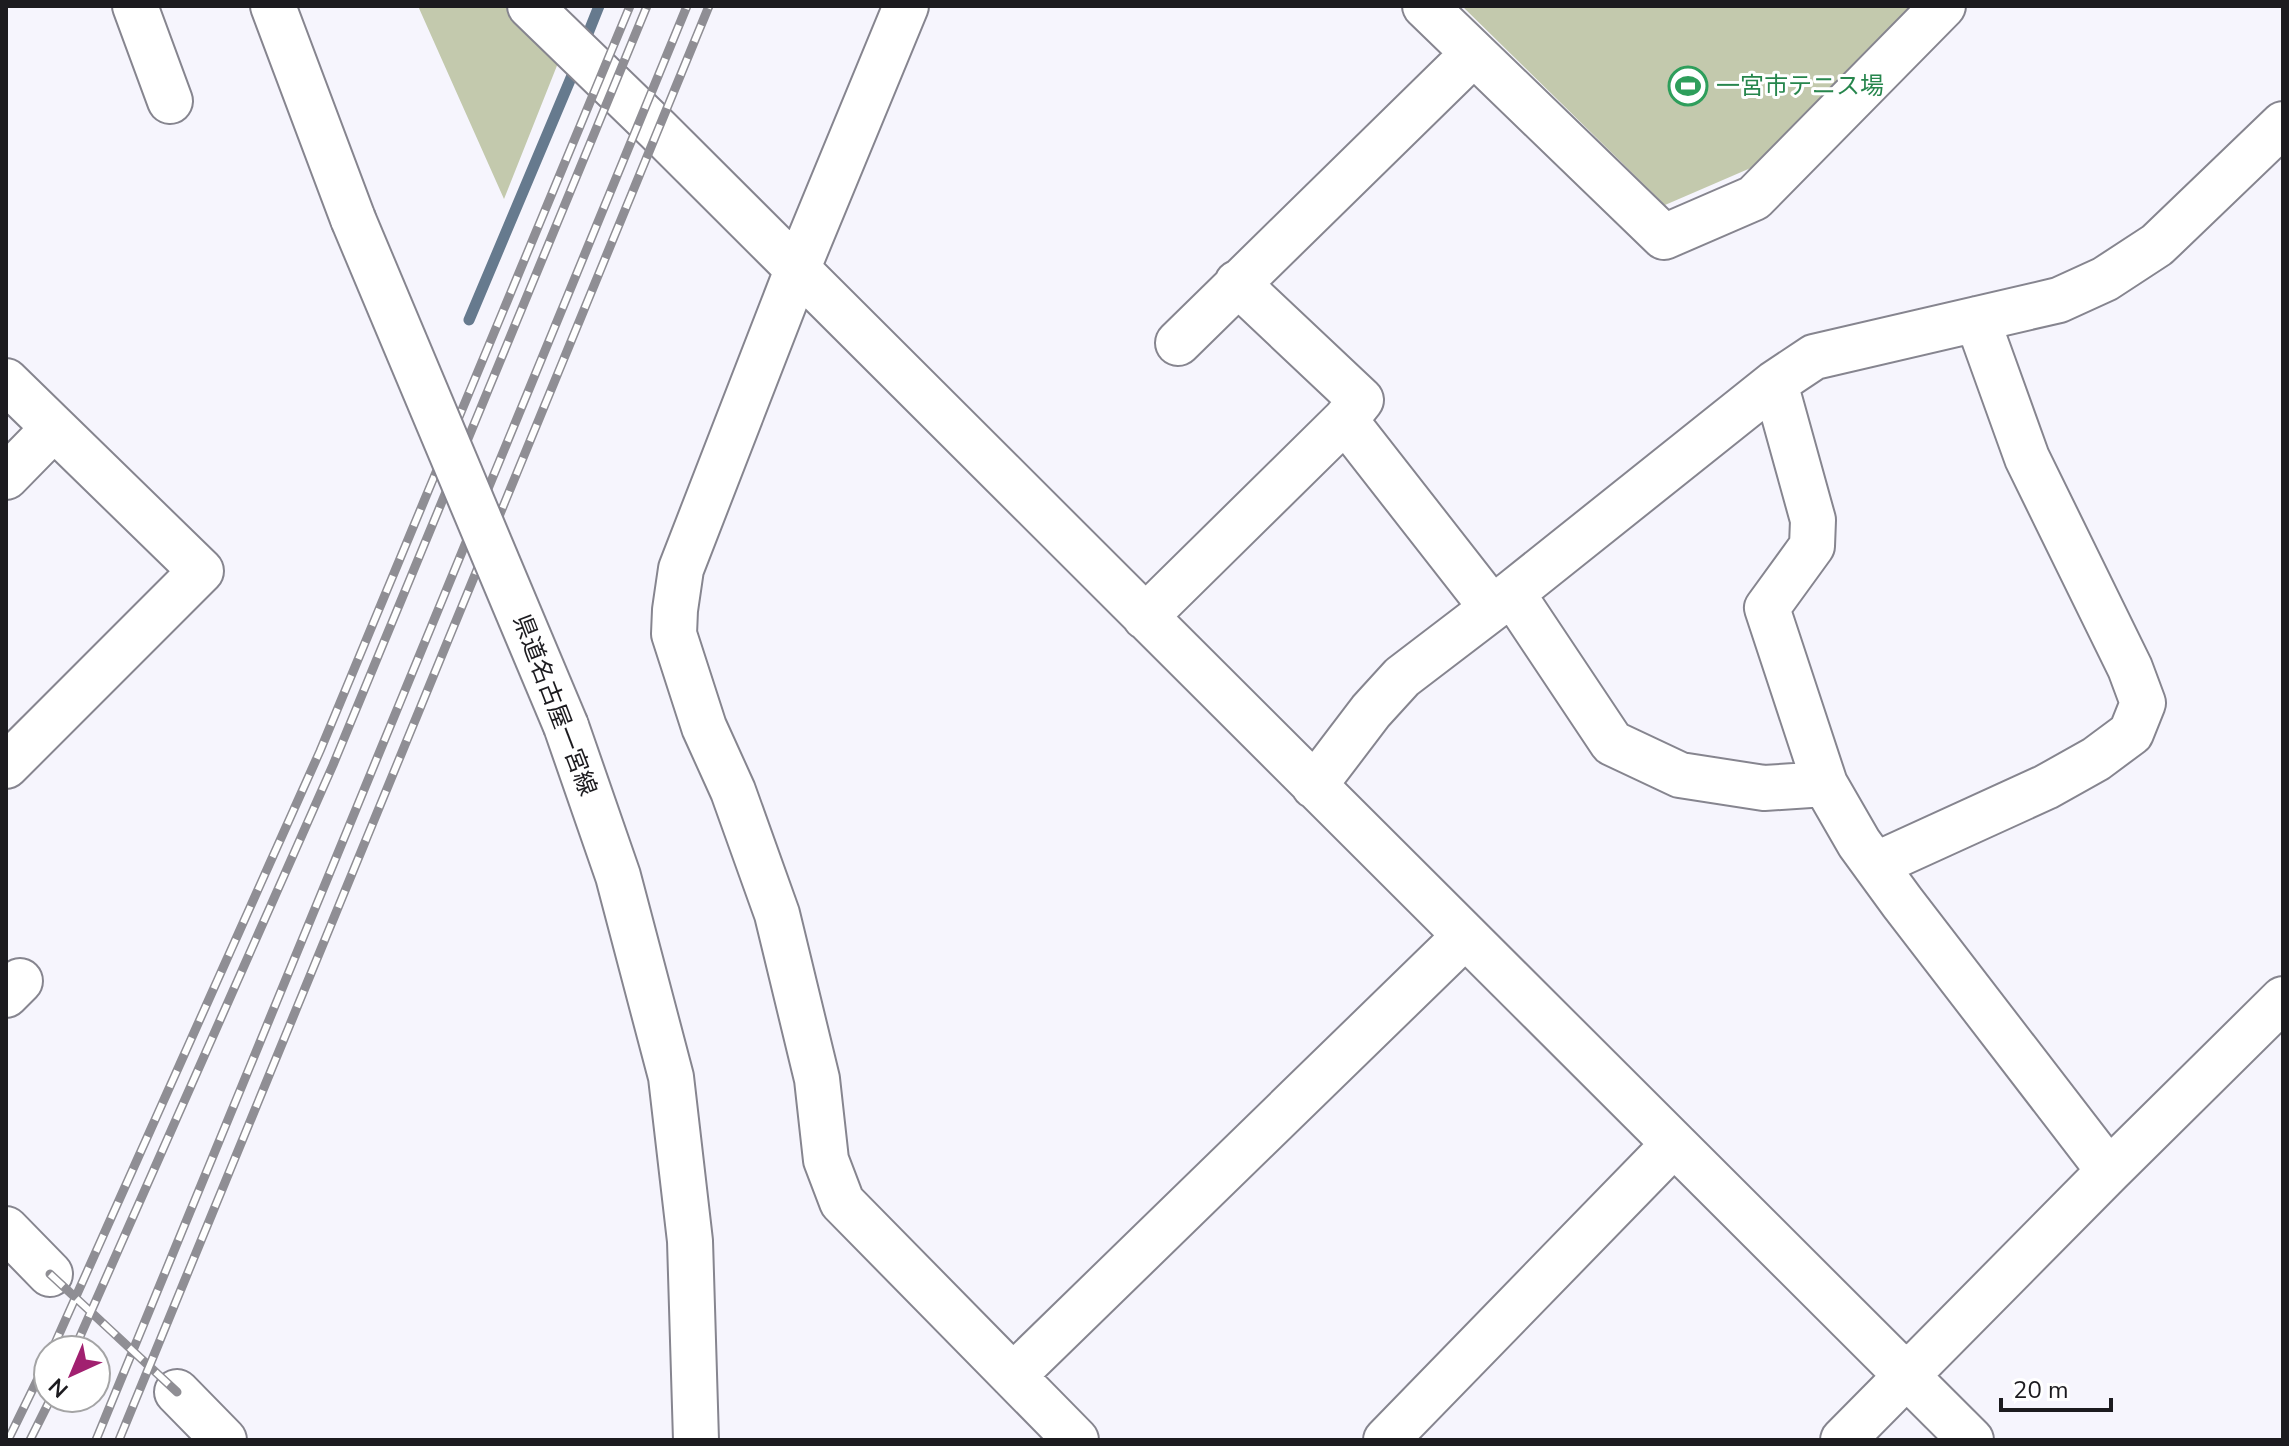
<svg xmlns="http://www.w3.org/2000/svg" width="2289" height="1446" font-family="'Nunito Sans','Noto Sans JP',sans-serif">
	<rect width="100%" height="100%" fill="#f6f5fd"/>
	<path fill="#c3c9ad" d="M 418,6 L 508,6 L 560,58 L 504,199 Z
		M 1462,6 L 1911,6 L 1753,167 L 1665,205 Z"/>
	<g fill="none" stroke-linecap="round" stroke-linejoin="round">
		<path stroke="#667a8e" stroke-width="11" d="M 583,46 L 599,6
			M 469,320 L 576,66"/>
		<g stroke="#86858f" stroke-width="48">
			<path id="minor" d="M 135,6 L 170,101
				M 530,6 L 658,130 L 1971,1440
				M 906,6 L 797,270 L 681,569 L 675,610 L 674,634 L 704,727 L 733,791 L 777,914 L 817,1079 L 826,1160 L 842,1202 L 1076,1440
				M 1425,6 L 1664,237 L 1754,198 L 1943,6
				M 1178,343 L 1473,54
				M 6,381 L 201,571 L 6,766
				M 1775,383 L 1813,520 L 1812,546 L 1767,608 L 1825,784 L 1859,843 L 1902,902 L 2109,1171
				M 1345,420 L 1492,608
				M 6,477 L 54,428
				M 1512,593 L 1612,743 L 1680,775 L 1764,788 L 1825,784
				M 1145,617 L 1345,420 L 1361,400 L 1237,283
				M 1314,786 L 1371,711 L 1402,677 L 1512,593 L 1775,383 L 1814,357 L 2059,300 L 2105,279 L 2157,245 L 2283,124
				M 1875,865 L 2046,787 L 2096,759 L 2131,733 L 2143,703 L 2130,668 L 2027,458 L 1977,319
				M 6,995 L 20,981
				M 6,1229 L 50,1274
				M 1013,1376 L 1465,936
				M 177,1392 L 224,1440
				M 1386,1440 L 1674,1144
				M 1843,1440 L 2109,1171 L 2283,999"/>
		</g>
		<g stroke="#86858f" stroke-width="48">
			<path id="major" d="M 273,6 L 353,219
				M 566,726 L 618,876 L 671,1077 L 690,1241 L 696,1440"/>
		</g>
		<use href="#minor" stroke="#fff" stroke-width="44"/>
		<use href="#major" stroke="#fff" stroke-width="44"/>
		<g stroke="#8f8e94" stroke-width="9">
			<path id="rail" d="M 50,1274 L 177,1392
				M 52,1350 L 320,751 L 630,6
				M 74,1350 L 333,765 L 647,6
				M 8,1440 L 48,1358
				M 30,1440 L 51,1398
				M 96,1440 L 687,6
				M 119,1440 L 709,6"/>
		</g>
		<use href="#rail" stroke="#fff" stroke-width="6" stroke-dasharray="18" stroke-linecap="butt"/>
		<g stroke="#86858f" stroke-width="48" stroke-linecap="butt">
			<path id="major-bridge" d="M 353,219 L 566,726"/>
		</g>
		<use href="#major-bridge" stroke="#fff" stroke-width="44"/>
	</g>
	<defs>
		<g id="stadium-ring" transform="scale(2)"><circle r="9.5" fill="#fff" stroke="#2e9e5b" stroke-width="1.5"/><path d="M0-5a6.5 5 0 1 0 0 10a6.5 5 0 1 0 0-10ZM-3.5-1.8h7v3.6h-7Z" fill="#2e9e5b"/></g>
	</defs>
	<g fill-rule="evenodd">
		<use href="#stadium-ring" x="1688" y="86"/>
	</g>
	<g text-anchor="middle" stroke-width="6" stroke-linejoin="round" paint-order="stroke">
		<g font-size="24" fill="#27864d" stroke="#fff" text-anchor="start">
			<text x="1716" y="94">一宮市テニス場</text>
		</g>
		<g font-size="24" fill="#1c1b1f" stroke="#fff">
			<text transform="translate(555 705) rotate(69)" y="8">県道名古屋一宮線</text>
		</g>
	</g>
	<rect width="2289" height="1446" fill="none" stroke="#1c1b1f" stroke-width="16"/>
	<g transform="translate(72 1374) rotate(224)"><circle r="38" fill="#ffffff" stroke="#a4a4a5" stroke-width="2"/>
	<path d="M0-6L14 30L0 20L-14 30Z" fill="#a12070"/>
	<text y="-12" font-size="22" font-weight="bold" text-anchor="middle" fill="#1c1b1f">N</text>
	</g>
	<path d="M2001 1398v12h110v-12" fill="none" stroke="#1c1b1f" stroke-width="4"/>
	<text x="2013" y="1398" font-size="24" fill="#1c1b1f" stroke="#ffffff" stroke-width="6" paint-order="stroke">20 m</text>
</svg>
